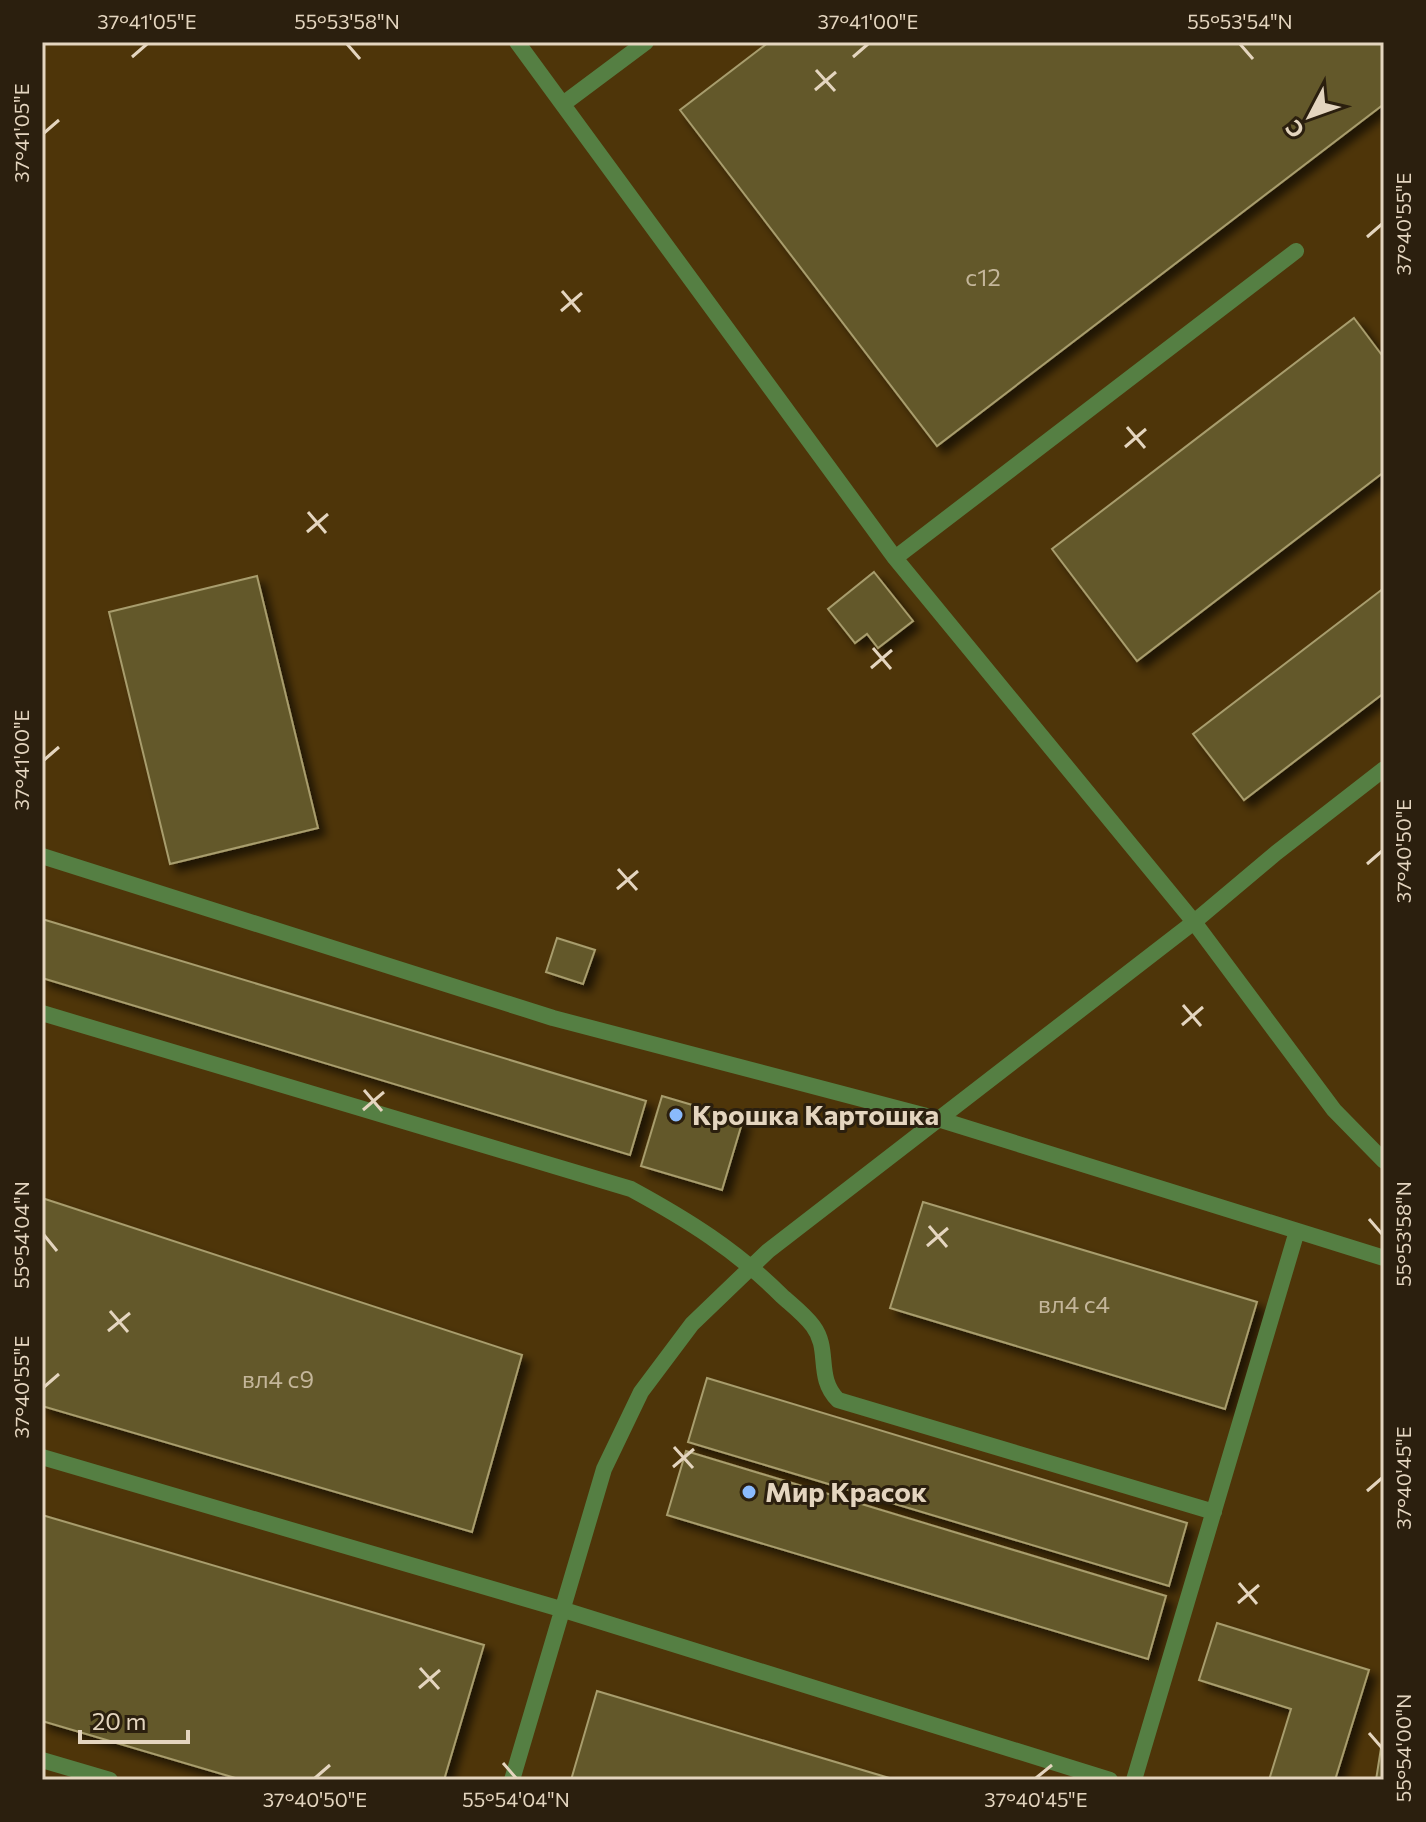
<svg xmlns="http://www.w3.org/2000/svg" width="1426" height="1822" font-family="Commissioner,sans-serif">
	<defs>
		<filter id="shadow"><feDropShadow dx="7" dy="7" stdDeviation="4" flood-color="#0009"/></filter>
	</defs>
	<rect width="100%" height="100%" fill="#4e3509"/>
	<path fill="#64592b" stroke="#a89d6d" stroke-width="2" filter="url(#shadow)" d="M 769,42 L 1384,42 L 1384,104 L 937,446 L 680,110 Z
		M 1354,318 L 1384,358 L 1384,472 L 1137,661 L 1052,549 Z
		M 874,572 L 913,621 L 878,648 L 867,634 L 855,643 L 828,609 Z
		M 257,576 L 318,828 L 170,864 L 109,612 Z
		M 1384,588 L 1384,693 L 1244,800 L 1193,734 Z
		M 42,919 L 646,1101 L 630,1155 L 42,978 Z
		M 557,938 L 595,950 L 583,984 L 546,972 Z
		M 662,1096 L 743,1120 L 722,1190 L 641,1166 Z
		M 42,1198 L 522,1355 L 472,1532 L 42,1406 Z
		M 923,1202 L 1257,1302 L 1225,1409 L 890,1308 Z
		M 707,1378 L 1187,1523 L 1169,1586 L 688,1442 Z
		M 686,1451 L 1166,1596 L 1148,1659 L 667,1515 Z
		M 42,1515 L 484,1645 L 444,1780 L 242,1780 L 42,1721 Z
		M 1217,1623 L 1369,1670 L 1335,1780 L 1269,1780 L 1291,1709 L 1199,1680 Z
		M 597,1691 L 896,1780 L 571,1780 Z
		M 1384,1729 L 1384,1780 L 1376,1780 Z"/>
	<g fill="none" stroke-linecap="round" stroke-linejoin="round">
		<path stroke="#557f43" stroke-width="16" d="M 517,42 L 895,558 L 1194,922 L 1334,1110 L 1384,1161
			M 563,104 L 646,42
			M 895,558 L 1296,251
			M 42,856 L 553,1018 L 938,1119 L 1384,1258
			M 42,1013 L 631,1189 C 688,1220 736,1250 782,1296 C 792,1305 805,1315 813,1326 C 831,1350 815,1377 838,1400 L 1214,1512
			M 42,1457 L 564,1610 L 1110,1780
			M 42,1760 L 110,1780
			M 512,1780 L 604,1469 L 641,1392 L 692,1324 L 768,1251 L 1194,922 L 1276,853 L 1384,769
			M 1134,1780 L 1297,1231"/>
	</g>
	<path fill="none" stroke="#e4d5bf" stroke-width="3" d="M 347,44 L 360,59M 1240,44 L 1253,59M 132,57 L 147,44M 853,57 L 868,44M 816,70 L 835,91M 815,90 L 836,72M 44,133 L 59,120M 1367,237 L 1382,224M 562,291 L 580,312M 561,311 L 582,293M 1127,427 L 1145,448M 1125,447 L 1146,429M 308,512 L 326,533M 307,532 L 328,514M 873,648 L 891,669M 871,668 L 892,650M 44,760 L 59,747M 1367,864 L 1382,851M 618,869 L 637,890M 617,889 L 638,871M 1183,1005 L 1201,1026M 1182,1025 L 1203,1007M 364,1090 L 382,1111M 363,1110 L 384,1092M 1369,1219 L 1382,1234M 929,1226 L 947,1247M 44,1235 L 57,1251M 927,1246 L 948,1228M 110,1311 L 128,1332M 108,1331 L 130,1313M 44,1387 L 59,1374M 674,1447 L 693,1468M 673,1467 L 694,1449M 1367,1491 L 1382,1478M 1239,1583 L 1257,1604M 1238,1603 L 1259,1585M 420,1668 L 439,1689M 419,1688 L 440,1670M 1369,1733 L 1382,1748M 503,1763 L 516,1778M 315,1778 L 330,1765M 1036,1778 L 1052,1765"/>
	<g fill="#8abafc" stroke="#2b1f0e" stroke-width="3">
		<circle cx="676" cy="1115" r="8"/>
		<circle cx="749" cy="1492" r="8"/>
	</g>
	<g text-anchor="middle" stroke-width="6" stroke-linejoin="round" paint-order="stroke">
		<g font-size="24" fill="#c4b69a">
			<text x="983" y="286">с12</text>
			<text x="1074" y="1313">вл4 с4</text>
			<text x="278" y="1388">вл4 с9</text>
		</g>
		<g font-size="28" font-weight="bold" fill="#e4d5bf" stroke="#2b1f0e" text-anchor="start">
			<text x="692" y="1125">Крошка Картошка</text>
			<text x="765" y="1502">Мир Красок</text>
		</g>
	</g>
	<rect width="1426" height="1822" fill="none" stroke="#2b1f0e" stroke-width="88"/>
	<g transform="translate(1310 116) rotate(229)" stroke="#2b1f0e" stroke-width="6" paint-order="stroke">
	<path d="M0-6L14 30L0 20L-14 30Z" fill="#e4d5bf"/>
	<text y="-12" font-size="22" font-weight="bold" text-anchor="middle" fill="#e4d5bf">С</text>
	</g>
	<path d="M80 1730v12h108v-12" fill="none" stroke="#e4d5bf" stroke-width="4"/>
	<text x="92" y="1730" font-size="24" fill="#e4d5bf" stroke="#2b1f0e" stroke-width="6" paint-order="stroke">20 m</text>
	<rect x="44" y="44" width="1338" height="1734" fill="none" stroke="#e4d5bf" stroke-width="3"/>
	<g font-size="20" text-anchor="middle" fill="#e4d5bf">
		<text x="147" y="29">37°41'05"E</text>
		<text x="347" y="29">55°53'58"N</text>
		<text x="868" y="29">37°41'00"E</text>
		<text x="1240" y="29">55°53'54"N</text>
		<text transform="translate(22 133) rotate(-90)" y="7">37°41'05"E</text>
		<text transform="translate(1404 224) rotate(-90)" y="7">37°40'55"E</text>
		<text transform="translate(22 760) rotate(-90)" y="7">37°41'00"E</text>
		<text transform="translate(1404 851) rotate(-90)" y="7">37°40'50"E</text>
		<text transform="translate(1404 1234) rotate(-90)" y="7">55°53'58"N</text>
		<text transform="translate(22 1235) rotate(-90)" y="7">55°54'04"N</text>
		<text transform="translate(22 1387) rotate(-90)" y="7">37°40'55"E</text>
		<text transform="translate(1404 1478) rotate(-90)" y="7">37°40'45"E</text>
		<text transform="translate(1404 1748) rotate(-90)" y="7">55°54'00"N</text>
		<text x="315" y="1807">37°40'50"E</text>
		<text x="516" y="1807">55°54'04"N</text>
		<text x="1036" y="1807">37°40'45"E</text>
	</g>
</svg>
